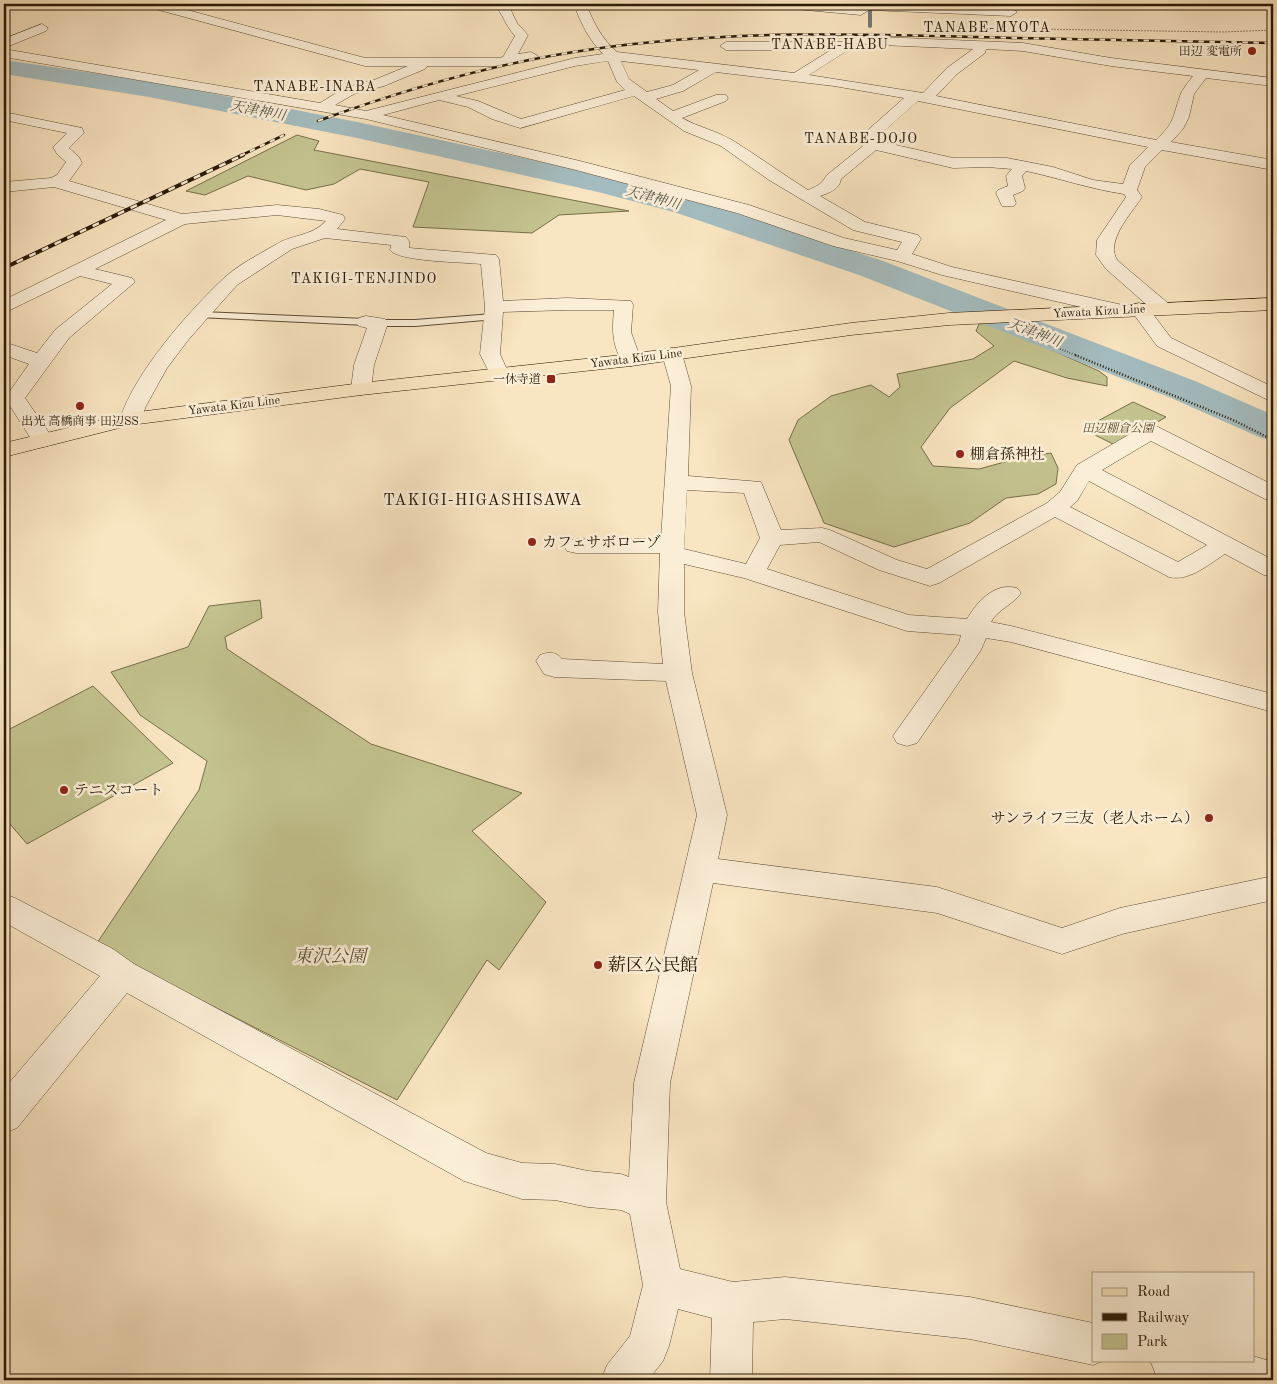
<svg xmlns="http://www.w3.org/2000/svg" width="1277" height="1384" font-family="'Old Standard TT','Noto Serif JP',serif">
	<rect width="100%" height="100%" fill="#f9e5c1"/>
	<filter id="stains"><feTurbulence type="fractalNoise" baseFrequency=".004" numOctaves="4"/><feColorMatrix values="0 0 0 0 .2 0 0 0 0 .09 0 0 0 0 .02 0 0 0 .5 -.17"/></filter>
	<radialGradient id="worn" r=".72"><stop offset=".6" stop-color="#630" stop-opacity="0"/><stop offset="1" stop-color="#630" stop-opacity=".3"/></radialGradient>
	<path fill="#c3c38f" stroke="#766e4a" d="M 297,135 L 319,141 L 314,150 L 629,211 L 559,215 L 532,233 L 413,227 L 429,182 L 360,169 L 334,184 L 306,190 L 248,176 L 205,195 L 186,191 Z
		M 991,323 L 1099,371 L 1107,377 L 1107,386 L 1067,378 L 1014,361 L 950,408 L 921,447 L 933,466 L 979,469 L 1023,457 L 1051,453 L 1058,468 L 1056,484 L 1038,494 L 1006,498 L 970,523 L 894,547 L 824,523 L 789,440 L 798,420 L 831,396 L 871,385 L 889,397 L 900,387 L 897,374 L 973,359 L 994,346 L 976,331 L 979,324 Z
		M 1133,402 L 1166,417 L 1117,446 L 1083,429 Z
		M 260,600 L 262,618 L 225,637 L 227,649 L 371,744 L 522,793 L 472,831 L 546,902 L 499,970 L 487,960 L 397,1100 L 95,946 L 199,790 L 207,761 L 140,715 L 111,672 L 188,647 L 209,606 Z
		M 93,686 L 173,763 L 27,844 L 4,817 L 4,732 Z"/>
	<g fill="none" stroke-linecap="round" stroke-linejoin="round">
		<path fill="#737b75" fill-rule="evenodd" d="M 872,4 L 876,4 L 872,10 L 872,27 L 870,28 L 868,27 L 868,10 Z"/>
		<path fill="#a4bcbf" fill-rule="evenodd" d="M 4,60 L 149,81 L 357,122 L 603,175 L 696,200 L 883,261 L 1195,381 L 1273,415 L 1273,441 L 1259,437 L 1169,397 L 859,275 L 674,212 L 598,192 L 357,138 L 149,97 L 4,74 Z"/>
		<g stroke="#5e4d34" stroke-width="2">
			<path id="lane" d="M 201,312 L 366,319 L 371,322 L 366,325 L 198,317 L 196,315 Z
				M 493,314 L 496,315 L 496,319 L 415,326 L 378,326 L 373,323 L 378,320 L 415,320 Z"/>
		</g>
		<g stroke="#5e4d34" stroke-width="1">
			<path id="street" d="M 146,4 L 165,4 L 365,58 L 498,58 L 503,57 L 515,36 C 505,25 503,14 494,4 L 508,4 L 517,23 L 528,35 L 518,54 L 531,52 L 538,56 L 536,59 L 498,66 L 427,66 L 425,69 L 384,86 L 354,94 L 335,105 L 366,111 L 575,58 L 603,54 C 589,40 580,22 574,4 L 586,4 C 594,23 601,38 617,52 L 794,73 L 831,50 L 726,50 L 720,46 L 726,42 L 843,42 L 855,36 L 1023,43 L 1111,58 L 1273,78 L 1273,86 L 1206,78 L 1194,94 L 1189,117 L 1183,129 L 1171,142 L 1273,160 L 1273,170 L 1162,150 L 1145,167 L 1137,190 L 1142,197 C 1131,214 1104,242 1118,261 L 1169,304 L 1171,308 L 1169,312 L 1162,314 L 1155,312 L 1106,269 L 1096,255 L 1097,240 L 1126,197 L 1124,194 C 1090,189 1059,178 1026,171 L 1022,176 L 1025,188 L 1023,191 L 1013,195 L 1016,203 L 1014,206 L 1002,206 L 996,193 L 998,190 L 1008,186 L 1006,176 L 1012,169 L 987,167 L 953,168 L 876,150 L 841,179 C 840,189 829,193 820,196 L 865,222 L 918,235 L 921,239 L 912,254 L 952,267 L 1127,306 L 1129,310 L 1127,314 L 1120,316 L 942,275 L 897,261 L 833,246 L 737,213 L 576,170 L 366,119 L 4,57 L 4,49 L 320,103 L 344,88 L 374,80 L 408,66 L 365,66 L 148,7 ZM 858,44 L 973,49 L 947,68 L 923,93 L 809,75 ZM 986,49 L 1023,51 L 1111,66 L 1193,76 C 1189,82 1182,89 1180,96 C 1172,119 1175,122 1156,140 L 936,96 L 957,74 L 985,53 ZM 608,61 L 617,82 L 625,90 L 521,119 L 478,101 L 456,96 L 575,66 ZM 621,61 L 699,70 L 673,85 L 647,92 L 629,79 ZM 716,72 L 834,86 L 904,98 L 859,138 L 856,141 L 863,146 L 827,175 C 821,184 820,185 808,190 C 782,174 758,156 732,140 C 717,131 698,127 682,118 L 726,101 L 728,98 L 726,95 L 716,95 L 673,111 L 656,99 L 683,91 ZM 634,96 L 684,131 L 721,146 L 769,180 L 853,230 L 902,242 L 897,250 L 844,238 L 749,205 L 580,161 L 383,115 L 439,100 L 468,107 L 492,119 L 520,128 ZM 918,101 L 1148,147 L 1130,165 L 1123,184 L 1093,180 L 1053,167 L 1007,158 L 953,158 L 874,140 Z
				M 778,4 L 821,4 L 858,7 L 861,4 L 1011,8 L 1017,12 L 1011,16 L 869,10 L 861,15 L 784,8 Z
				M 42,24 L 48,28 L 46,31 L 4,48 L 4,39 Z
				M 4,112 L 82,128 L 84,133 L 69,148 L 79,157 L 82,163 L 69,181 L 182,214 L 277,205 L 319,209 L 343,215 L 345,219 L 337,229 L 406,237 L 409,241 L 409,248 L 496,255 L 499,259 L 503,301 L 567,298 L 631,301 L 633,305 L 631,332 L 641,360 L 638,364 L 631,366 L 624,364 C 612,347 612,330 614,310 L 567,310 L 503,312 L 500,354 L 509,374 L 506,378 L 499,380 L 492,378 L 480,354 L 485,307 L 481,264 C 464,262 399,262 390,250 L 391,245 L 325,238 L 292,249 L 237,285 L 189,339 L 167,368 L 146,406 L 139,424 L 131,425 L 123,424 L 120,419 C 135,372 188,312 224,278 C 238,265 258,255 275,245 C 292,234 311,237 326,221 L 277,215 L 185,224 L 95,269 L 132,278 L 135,282 L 69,338 L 25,398 L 54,440 L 51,445 L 43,447 L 35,445 L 5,398 L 29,364 L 4,355 L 4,342 L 37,353 L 55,330 L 112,284 L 80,276 L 4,313 L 4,300 L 166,220 L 54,187 L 4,192 L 4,182 L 51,178 L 57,175 L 66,162 L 57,154 L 53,147 L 67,133 L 4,120 Z
				M 1139,303 L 1146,305 L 1171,338 L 1273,387 L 1273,401 L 1266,399 L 1157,346 L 1130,309 L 1132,305 Z
				M 366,316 L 385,319 L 388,323 L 374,365 L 371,389 L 368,393 L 361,395 L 354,393 L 351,389 L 354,365 L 367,328 L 359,326 L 356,322 L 359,318 Z
				M 672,348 L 679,350 L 682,354 L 691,386 L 688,476 L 761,482 L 781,530 L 822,528 L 830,530 L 897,560 L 927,569 L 1047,503 L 1060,492 L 1077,465 L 1142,427 L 1150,426 L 1158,427 L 1273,485 L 1273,501 L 1265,499 L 1151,441 L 1102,470 L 1273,560 L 1273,577 L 1264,575 L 1225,554 C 1209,564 1189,582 1169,577 L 1055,517 L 939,583 L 930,586 L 879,570 L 819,542 L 780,545 L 767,569 L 909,615 L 967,619 C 977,602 994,582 1017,588 L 1021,593 C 1013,605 998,609 991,622 L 1011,626 L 1273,694 L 1273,712 L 1011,642 L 986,638 L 981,650 L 917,743 L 907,746 L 897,743 L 893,736 L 959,643 L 961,635 L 907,631 L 744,578 L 684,564 L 684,612 L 692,673 L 727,815 L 718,859 L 937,887 L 1062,928 L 1120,908 L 1273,876 L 1273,900 L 1122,934 L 1062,954 L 937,913 L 713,883 L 670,1083 L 666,1202 L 680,1269 L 733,1282 L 785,1277 L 970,1297 L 1093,1323 L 1093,1360 L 1105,1360 L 1093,1365 L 970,1339 L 785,1319 L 753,1322 L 752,1380 L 710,1380 L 712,1318 L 678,1309 L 669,1346 L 663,1361 L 648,1380 L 601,1380 L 607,1365 L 630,1336 L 643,1285 L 630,1214 L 621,1210 L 588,1207 L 555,1200 L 522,1199 L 464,1181 L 127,993 L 17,1128 L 4,1133 L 4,1089 L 100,976 L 4,922 L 4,894 L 15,898 L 113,949 L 134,964 L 486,1153 L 522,1163 L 555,1164 L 588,1171 L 621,1174 L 629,1177 L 634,1083 L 697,815 L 666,681 L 554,677 L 544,674 L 536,661 L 540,655 C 548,652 556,651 562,659 L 663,664 L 658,612 L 660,553 L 576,553 L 567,551 L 564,546 L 567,541 L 576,539 L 661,539 L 671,386 L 662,354 L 665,350 ZM 1089,481 L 1207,545 L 1178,562 L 1070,507 L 1077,501 ZM 687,490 L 744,493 L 760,538 L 746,564 L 684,549 Z
				M 1253,1356 L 1273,1362 L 1273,1380 L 1169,1380 L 1156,1375 L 1150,1360 L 1253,1360 Z"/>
		</g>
		<g stroke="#2a1a05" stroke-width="1">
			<path id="primary" d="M 1273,298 L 1273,310 L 949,325 L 851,335 L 631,366 L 361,395 L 131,425 L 4,457 L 4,443 L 131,413 L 361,383 L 631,354 L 851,323 L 949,313 Z"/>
		</g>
		<path stroke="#2a1a05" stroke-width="1" stroke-dasharray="0.5 1" stroke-linecap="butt" d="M 1036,29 L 1223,32 L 1273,30"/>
		<path stroke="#2a1a05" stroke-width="2" stroke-dasharray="0.5 2" stroke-linecap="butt" d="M 1030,337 L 1078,356"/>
		<path stroke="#2a1a05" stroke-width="2.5" stroke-dasharray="1 2" stroke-linecap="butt" d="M 1075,355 L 1233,420 L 1273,440"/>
		<use href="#lane" fill="#fbeed7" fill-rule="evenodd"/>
		<use href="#street" fill="#fbeed7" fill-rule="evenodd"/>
		<use href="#primary" fill="#f9e5c1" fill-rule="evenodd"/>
		<g stroke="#2a1a05" stroke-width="2.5">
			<path id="rail-far1" d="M 318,121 C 408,88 499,62 594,49 C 734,29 875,34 1016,38 C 1102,40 1187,41 1273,43
				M 240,156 L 284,135"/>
		</g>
		<g stroke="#2a1a05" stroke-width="4">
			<path id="rail" d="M 4,268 L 243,155"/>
		</g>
		<use href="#rail-far1" stroke="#fbeed7" stroke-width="2" stroke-dasharray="5.5" stroke-linecap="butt"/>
		<use href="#rail" stroke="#fbeed7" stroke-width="2.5" stroke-dasharray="7" stroke-linecap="butt"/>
	</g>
	<g fill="#8f2418" stroke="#fbeed7" stroke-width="2">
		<circle cx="1252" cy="51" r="5"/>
		<rect x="546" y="374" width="10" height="10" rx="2.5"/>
		<circle cx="80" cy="406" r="5"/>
		<circle cx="960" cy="454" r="5"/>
		<circle cx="532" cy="542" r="5"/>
		<circle cx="64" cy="790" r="5"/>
		<circle cx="1209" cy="818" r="5"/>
		<circle cx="598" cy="965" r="5"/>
	</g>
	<g text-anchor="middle" stroke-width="5" stroke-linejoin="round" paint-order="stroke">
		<g font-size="12" fill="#2a1a05" stroke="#fbeed7" text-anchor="end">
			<text x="1242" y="55">田辺 変電所</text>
			<text x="541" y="383">一休寺道</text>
			<text x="80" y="425" text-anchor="middle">出光 高橋商事 田辺SS</text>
		</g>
		<g font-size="12" fill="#2a1a05" stroke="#fbeed7">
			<text transform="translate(1099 311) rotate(-3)" y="4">Yawata Kizu Line</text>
			<text transform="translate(636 358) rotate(-7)" y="4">Yawata Kizu Line</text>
			<text transform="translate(234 405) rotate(-7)" y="4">Yawata Kizu Line</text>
		</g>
		<g font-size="12" font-style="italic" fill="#584d2e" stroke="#fbeed7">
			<text x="1118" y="432">田辺棚倉公園</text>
		</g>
		<g font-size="14" letter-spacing="1" fill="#2a1a05" stroke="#fbeed7">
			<text x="987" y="32">TANABE-MYOTA</text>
			<text x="830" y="49">TANABE-HABU</text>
			<text x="315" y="91">TANABE-INABA</text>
			<text x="861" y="143">TANABE-DOJO</text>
			<text x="364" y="283">TAKIGI-TENJINDO</text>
		</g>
		<g font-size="14" font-style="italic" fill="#555346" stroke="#fbeed7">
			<text transform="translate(258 110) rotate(11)" y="5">天津神川</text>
			<text transform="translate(653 197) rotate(15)" y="5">天津神川</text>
			<text transform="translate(1035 332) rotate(21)" y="5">天津神川</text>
		</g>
		<g font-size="15" fill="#2a1a05" stroke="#fbeed7" text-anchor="start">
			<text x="970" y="459">棚倉孫神社</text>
			<text x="542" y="547">カフェサボローゾ</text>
			<text x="74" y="795">テニスコート</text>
			<text x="1199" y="823" text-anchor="end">サンライフ三友（老人ホーム）</text>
		</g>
		<g font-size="16" letter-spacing="1" fill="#2a1a05" stroke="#fbeed7">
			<text x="483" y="505">TAKIGI-HIGASHISAWA</text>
		</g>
		<g font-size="18" font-style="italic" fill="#584d2e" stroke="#fbeed7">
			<text x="330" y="962">東沢公園</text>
		</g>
		<g font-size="18" fill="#2a1a05" stroke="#fbeed7" text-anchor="start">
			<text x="608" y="971">薪区公民館</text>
		</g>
	</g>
	<rect width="1277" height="1384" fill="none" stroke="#f9e5c1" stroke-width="20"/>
	<rect x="5" y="5" width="1267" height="1374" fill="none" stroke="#2a1a05" stroke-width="2.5"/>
	<rect x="10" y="10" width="1257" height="1364" fill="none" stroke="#2a1a05"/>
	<rect x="1092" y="1272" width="162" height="90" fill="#fbeed7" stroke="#a79983"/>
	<rect x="1102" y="1288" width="25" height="8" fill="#f9e5c1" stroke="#a79983"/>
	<text x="1137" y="1296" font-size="15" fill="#2a1a05">Road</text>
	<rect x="1102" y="1313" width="25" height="8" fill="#2a1a05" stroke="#a79983"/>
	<text x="1137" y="1322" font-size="15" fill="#2a1a05">Railway</text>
	<rect x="1102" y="1334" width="25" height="15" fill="#c3c38f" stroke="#a79983"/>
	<text x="1137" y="1346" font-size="15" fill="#2a1a05">Park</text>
	<rect width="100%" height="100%" filter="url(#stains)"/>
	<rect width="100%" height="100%" fill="url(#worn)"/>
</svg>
